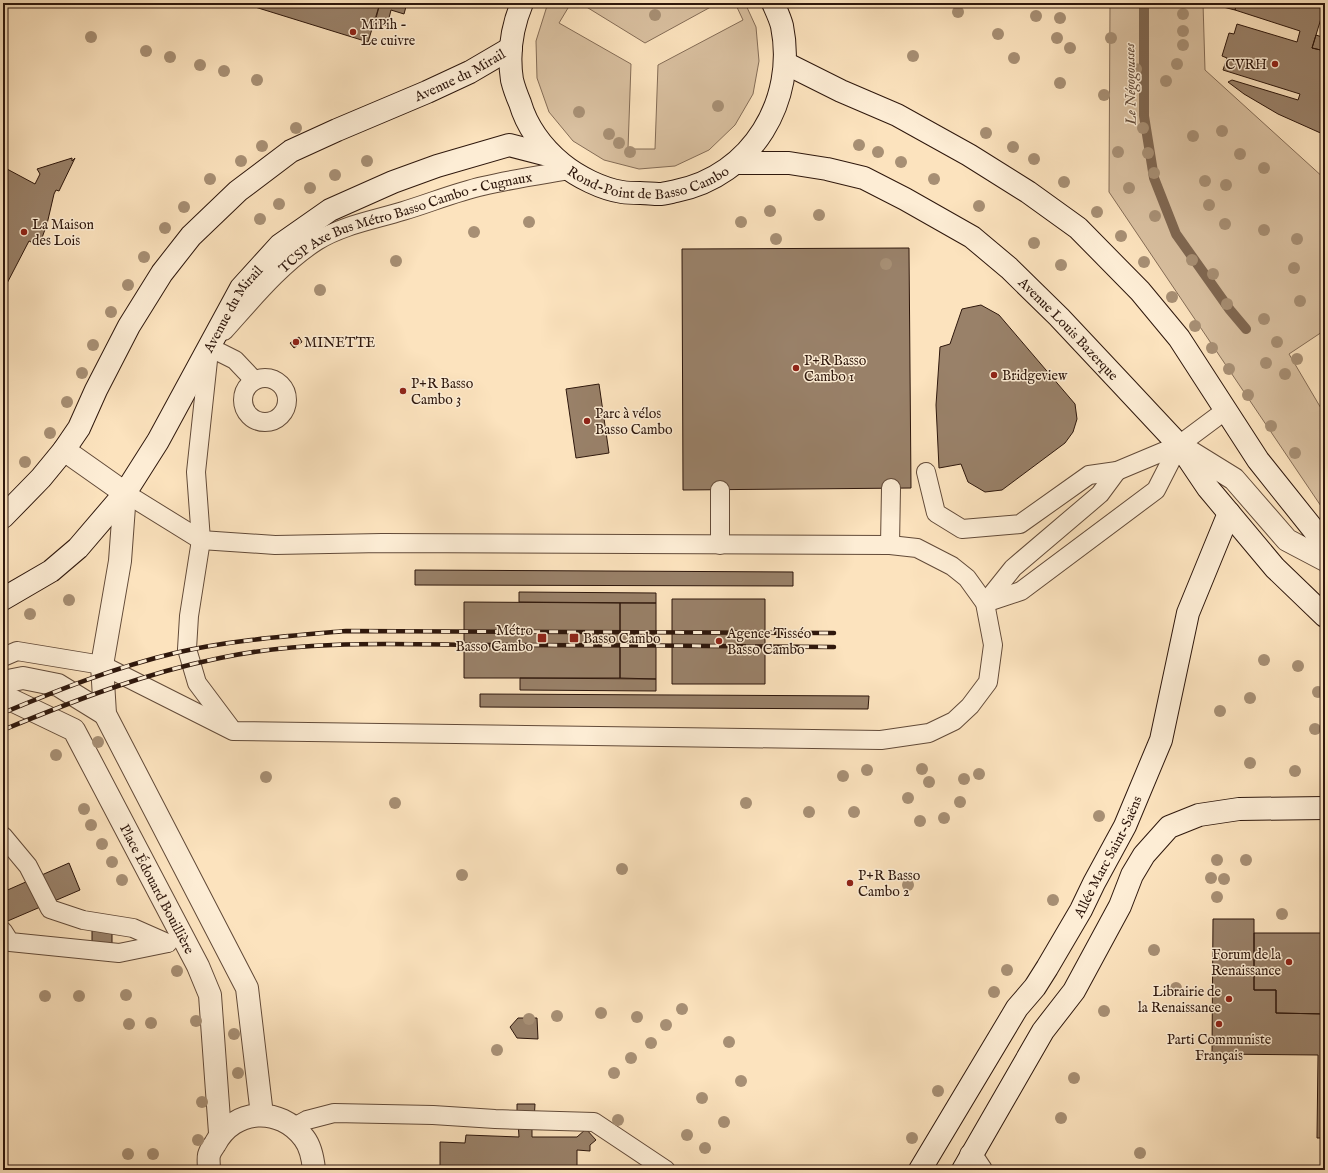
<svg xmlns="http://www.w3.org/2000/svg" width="1328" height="1173" font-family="'IM FELL English',serif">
	<rect width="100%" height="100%" fill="#fce3be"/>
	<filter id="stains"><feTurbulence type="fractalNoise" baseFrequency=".005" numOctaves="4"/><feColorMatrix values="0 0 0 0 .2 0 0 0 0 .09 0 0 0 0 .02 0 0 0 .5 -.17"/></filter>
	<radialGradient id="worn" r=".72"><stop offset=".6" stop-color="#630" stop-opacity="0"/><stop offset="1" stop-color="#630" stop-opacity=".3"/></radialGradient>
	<path fill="#d9c0a0" stroke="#846c56" d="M 549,3 L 571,3 L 559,23 L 631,64 L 628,149 L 655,149 L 658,65 L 743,20 L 735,3 L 745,3 L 756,27 L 759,61 L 753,94 L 735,125 L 709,150 L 675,166 L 639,169 L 604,160 L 573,141 L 549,112 L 537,78 L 536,41 L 547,6 Z
		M 580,3 L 718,3 L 645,43 Z
		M 1110,3 L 1203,3 L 1205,70 L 1325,179 L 1325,330 L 1289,354 L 1325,415 L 1325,512 L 1109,192 Z"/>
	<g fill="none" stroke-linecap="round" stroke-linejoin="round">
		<path stroke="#806852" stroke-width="10" d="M 1144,3 L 1144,116 L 1154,178 L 1176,234 L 1230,310 L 1246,329"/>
	</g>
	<path fill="#998169" stroke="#2e170c" d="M 242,3 L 380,3 L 368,42 Z
		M 380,3 L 407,3 L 404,14 L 391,10 L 387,26 L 375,22 Z
		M 1224,3 L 1237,3 L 1235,10 L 1223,7 Z
		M 1237,3 L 1325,3 L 1325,13 L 1323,12 L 1312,48 L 1325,51 L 1325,135 L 1278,114 L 1244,94 L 1228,82 L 1232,80 L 1298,100 L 1300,94 L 1223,70 L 1227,58 L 1222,56 L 1229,33 L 1234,34 L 1237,24 L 1297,42 L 1300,31 L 1235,10 Z
		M 1316,35 L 1325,38 L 1325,51 L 1312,48 Z
		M 72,158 L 72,161 L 75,158 L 59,191 L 56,190 L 54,194 L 47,224 L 39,246 L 29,241 L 3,291 L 3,177 L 7,169 L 35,184 L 40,174 L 37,169 Z
		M 909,248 L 911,488 L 683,490 L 682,249 Z
		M 981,305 L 999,315 L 1075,404 L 1077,419 L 1073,432 L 1065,443 L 1002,490 L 985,492 L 968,482 L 961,464 L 939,468 L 936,405 L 940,347 L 950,344 L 962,309 Z
		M 299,337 L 302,342 L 294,348 L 290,343 Z
		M 599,384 L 609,453 L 576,458 L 566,389 Z
		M 415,570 L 793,572 L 793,586 L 415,585 Z
		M 519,592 L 656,593 L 656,603 L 519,602 Z
		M 672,599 L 765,599 L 765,684 L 672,684 Z
		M 464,602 L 620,603 L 620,678 L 464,678 Z
		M 620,603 L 656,603 L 656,679 L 620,678 Z
		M 520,678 L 656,679 L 656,691 L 520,690 Z
		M 480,694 L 869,696 L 868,709 L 480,707 Z
		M 69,863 L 80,890 L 3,923 L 3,892 Z
		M 1213,919 L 1254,919 L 1254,990 L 1276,990 L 1276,1013 L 1325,1014 L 1325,1138 L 1317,1138 L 1318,1055 L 1212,1054 Z
		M 112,929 L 112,957 L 92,958 L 92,930 Z
		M 1254,933 L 1325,933 L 1325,1014 L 1276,1013 L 1276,990 L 1254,990 Z
		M 518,1018 L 537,1018 L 538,1039 L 517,1038 L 510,1027 Z
		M 517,1104 L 535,1104 L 534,1122 L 517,1122 Z
		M 518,1122 L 532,1123 L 532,1137 L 577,1137 L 586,1129 L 596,1140 L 590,1145 L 590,1151 L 577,1150 L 577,1170 L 457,1170 L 440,1169 L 440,1142 L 465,1143 L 466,1135 L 519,1137 Z"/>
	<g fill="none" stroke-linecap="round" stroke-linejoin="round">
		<g stroke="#624a38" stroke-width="20">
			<g id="lane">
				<path id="s1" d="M 224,331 C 252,300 281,264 317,241 C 343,225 374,220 403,211 C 430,203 456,192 483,186 C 512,179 541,175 570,170"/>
				<path d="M 209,347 L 235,360 L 254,380"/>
				<path d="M 209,351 L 196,472 L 201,540 L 189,616 L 187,649 L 197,683 L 230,727"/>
				<circle cx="265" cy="400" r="22"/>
				<path d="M 926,472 L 936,513 L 962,529 L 1020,524 L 1089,475 L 1117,471 L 1179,445 L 1226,410"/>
				<path d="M 720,545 L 720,490"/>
				<path d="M 890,545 L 891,488"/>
				<path d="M 985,603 L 1021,591 L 1156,490 L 1179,445"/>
				<path d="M 985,603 L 1013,568 L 1100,494 L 1117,471"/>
				<path d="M 3,657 L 17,651 L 102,665 L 233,731 L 881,740 L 929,733 L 954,721 L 970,706 L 988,682 L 993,645 L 985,603 L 967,578 L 952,566 L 917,548 L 890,545 L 382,543 L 275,545 L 201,540 L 125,493"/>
				<path d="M 3,836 L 28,866 L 50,909 L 83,920 L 133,928 L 167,943"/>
				<path d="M 3,931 L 10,942 L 119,953 L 168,943"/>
				<path d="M 294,1127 L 307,1120 L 334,1113 L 433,1115 L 495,1119 L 594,1122 L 666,1170"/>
			</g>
		</g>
		<g stroke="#624a38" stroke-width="24">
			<g id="street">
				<path d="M 1179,445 L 1234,479 L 1287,540 L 1325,560"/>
				<path d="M 64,450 L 125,493 L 120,561 L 102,665 L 105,714 L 247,988 L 262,1115"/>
				<path d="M 3,682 L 23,678 L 58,685 L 105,714"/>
				<path id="s2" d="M 3,696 L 74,730 L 198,966 L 210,995 L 220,1133"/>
				<path d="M 971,1155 L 981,1170"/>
				<path d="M 209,1170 C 209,1165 208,1159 209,1155 C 210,1151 213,1147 215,1144 C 234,1108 280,1106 304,1138 C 311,1147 313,1159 314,1170"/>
			</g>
		</g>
		<g stroke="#2e170c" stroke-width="24">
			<g id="secondary">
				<path id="s3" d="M 522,3 C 512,27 508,54 512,80 C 514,88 517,96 520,103 C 527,127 543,148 562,164 C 578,177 602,189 622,192 C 628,193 634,193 640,193 C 646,193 653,194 659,194 C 664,194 671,192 676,191 C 752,176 797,100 782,26 C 780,18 776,10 773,3"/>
				<path d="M 785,63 L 841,91 L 897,115 L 969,155 L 1028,192 L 1078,228 L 1140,291 L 1179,338 L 1258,460 L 1325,544"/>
				<path id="s4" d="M 736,163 L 789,163 L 827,169 L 864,178 L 905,199 L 972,237 L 1009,268 L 1059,317 L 1121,383 L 1179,445 L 1208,488 L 1275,568 L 1325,616"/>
				<path id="s5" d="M 3,517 L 41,478 L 64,450 L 79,428 L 96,390 L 129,326 L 162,273 L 191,236 L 238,191 L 291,151 L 337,130 L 427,92 L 470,72 L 511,48"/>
				<path id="s6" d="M 3,599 L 51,571 L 78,548 L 125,493 L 158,441 L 241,288 L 280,245 L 330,210 L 393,182 L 437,166 L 509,145 L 552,156"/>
				<path id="s7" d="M 920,1170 L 1017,1008 L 1035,987 L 1047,968 L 1081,910 L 1094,883 L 1125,826 L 1161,740 L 1188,613 L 1229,513"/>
				<path d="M 963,1170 L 1043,1031 L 1074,991 L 1120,906 L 1132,875 L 1144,855 L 1169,827 L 1199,815 L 1239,809 L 1325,808"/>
			</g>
		</g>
		<use href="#lane" stroke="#fdedd5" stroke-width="18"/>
		<use href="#street" stroke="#fdedd5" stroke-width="22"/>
		<use href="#secondary" stroke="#fdedd5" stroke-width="22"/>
		<g stroke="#2e170c" stroke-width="4.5">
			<path id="rail" d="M 3,713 C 58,690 116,667 175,653 C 231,640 289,636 346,631 L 834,633
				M 3,730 C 73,701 145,673 220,658 C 304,640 392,644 478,645 C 597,645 715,646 834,647"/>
		</g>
		<use href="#rail" stroke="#fdedd5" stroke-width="3" stroke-dasharray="9" stroke-linecap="butt"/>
	</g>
	<g fill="#a78f74">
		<circle cx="958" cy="12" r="6"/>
		<circle cx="1183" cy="14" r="6"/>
		<circle cx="655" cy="15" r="6"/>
		<circle cx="1036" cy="16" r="6"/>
		<circle cx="1060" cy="18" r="6"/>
		<circle cx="1183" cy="31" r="6"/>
		<circle cx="998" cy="34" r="6"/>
		<circle cx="91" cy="37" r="6"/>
		<circle cx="1057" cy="38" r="6"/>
		<circle cx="1111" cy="38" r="6"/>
		<circle cx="1183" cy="45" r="6"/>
		<circle cx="1070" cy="48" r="6"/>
		<circle cx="146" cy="51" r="6"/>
		<circle cx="913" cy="56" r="6"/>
		<circle cx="170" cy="57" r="6"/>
		<circle cx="1014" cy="58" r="6"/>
		<circle cx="1177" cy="64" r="6"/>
		<circle cx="200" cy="65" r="6"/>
		<circle cx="1136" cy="69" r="6"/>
		<circle cx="224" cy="71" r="6"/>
		<circle cx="257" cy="80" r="6"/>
		<circle cx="1166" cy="81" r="6"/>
		<circle cx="1060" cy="83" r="6"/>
		<circle cx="1104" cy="95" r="6"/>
		<circle cx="718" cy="106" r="6"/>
		<circle cx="579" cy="112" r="6"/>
		<circle cx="296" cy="128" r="6"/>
		<circle cx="1143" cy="128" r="6"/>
		<circle cx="1222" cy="131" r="6"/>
		<circle cx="986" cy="133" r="6"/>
		<circle cx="609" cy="134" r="6"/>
		<circle cx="1193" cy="136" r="6"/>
		<circle cx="619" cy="143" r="6"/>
		<circle cx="859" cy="145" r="6"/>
		<circle cx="262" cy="146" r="6"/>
		<circle cx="1013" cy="147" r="6"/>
		<circle cx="630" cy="152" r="6"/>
		<circle cx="878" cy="152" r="6"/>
		<circle cx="1118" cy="152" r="6"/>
		<circle cx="1148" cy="153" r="6"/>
		<circle cx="1240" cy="154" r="6"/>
		<circle cx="1034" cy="159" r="6"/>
		<circle cx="241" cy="161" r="6"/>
		<circle cx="367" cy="161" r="6"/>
		<circle cx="901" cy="162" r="6"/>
		<circle cx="1264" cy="168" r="6"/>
		<circle cx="1154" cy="173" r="6"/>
		<circle cx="335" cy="175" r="6"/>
		<circle cx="210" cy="179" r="6"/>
		<circle cx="934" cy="179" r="6"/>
		<circle cx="1205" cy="181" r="6"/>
		<circle cx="1064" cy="182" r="6"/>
		<circle cx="1226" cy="185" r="6"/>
		<circle cx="310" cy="188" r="6"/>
		<circle cx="1129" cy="188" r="6"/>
		<circle cx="279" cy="204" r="6"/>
		<circle cx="1209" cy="205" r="6"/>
		<circle cx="979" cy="206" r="6"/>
		<circle cx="184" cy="207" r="6"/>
		<circle cx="770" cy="211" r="6"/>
		<circle cx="1097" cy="212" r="6"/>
		<circle cx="819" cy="215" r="6"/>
		<circle cx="1155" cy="216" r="6"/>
		<circle cx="260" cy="219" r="6"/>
		<circle cx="529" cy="222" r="6"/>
		<circle cx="741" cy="222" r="6"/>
		<circle cx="1225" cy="224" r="6"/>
		<circle cx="165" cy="228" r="6"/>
		<circle cx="1264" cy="230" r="6"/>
		<circle cx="474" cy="232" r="6"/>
		<circle cx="1121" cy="236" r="6"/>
		<circle cx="776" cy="239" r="6"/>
		<circle cx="1297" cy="239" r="6"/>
		<circle cx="1034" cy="243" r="6"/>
		<circle cx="144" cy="257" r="6"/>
		<circle cx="1192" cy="260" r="6"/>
		<circle cx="396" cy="261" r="6"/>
		<circle cx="1144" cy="262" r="6"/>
		<circle cx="886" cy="264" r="6"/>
		<circle cx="1061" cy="265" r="6"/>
		<circle cx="1294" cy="268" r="6"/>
		<circle cx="1213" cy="274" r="6"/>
		<circle cx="128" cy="285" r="6"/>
		<circle cx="320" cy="290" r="6"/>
		<circle cx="1172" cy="297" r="6"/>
		<circle cx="1300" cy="301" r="6"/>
		<circle cx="1227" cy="304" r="6"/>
		<circle cx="111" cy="312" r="6"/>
		<circle cx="1264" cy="319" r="6"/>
		<circle cx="1195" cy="326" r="6"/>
		<circle cx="1277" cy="342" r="6"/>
		<circle cx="93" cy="345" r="6"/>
		<circle cx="1212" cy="348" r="6"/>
		<circle cx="1297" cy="359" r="6"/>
		<circle cx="1266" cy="363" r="6"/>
		<circle cx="1229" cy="369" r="6"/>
		<circle cx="82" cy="373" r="6"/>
		<circle cx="1285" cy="374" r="6"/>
		<circle cx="1248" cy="395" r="6"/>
		<circle cx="67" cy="402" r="6"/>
		<circle cx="1271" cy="426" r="6"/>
		<circle cx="50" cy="433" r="6"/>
		<circle cx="1295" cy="453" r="6"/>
		<circle cx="25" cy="462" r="6"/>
		<circle cx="69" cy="600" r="6"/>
		<circle cx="30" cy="614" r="6"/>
		<circle cx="1264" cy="660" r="6"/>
		<circle cx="1298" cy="666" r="6"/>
		<circle cx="1318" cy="692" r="6"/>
		<circle cx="1250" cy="698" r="6"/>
		<circle cx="1220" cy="711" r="6"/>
		<circle cx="1315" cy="729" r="6"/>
		<circle cx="98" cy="742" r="6"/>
		<circle cx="56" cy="755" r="6"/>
		<circle cx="1250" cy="763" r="6"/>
		<circle cx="922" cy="769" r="6"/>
		<circle cx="867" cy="770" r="6"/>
		<circle cx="1295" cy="771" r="6"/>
		<circle cx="979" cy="774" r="6"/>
		<circle cx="843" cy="776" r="6"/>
		<circle cx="266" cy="777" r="6"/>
		<circle cx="964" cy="779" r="6"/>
		<circle cx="929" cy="782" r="6"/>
		<circle cx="908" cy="798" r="6"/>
		<circle cx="960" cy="802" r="6"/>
		<circle cx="395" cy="803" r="6"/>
		<circle cx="746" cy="803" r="6"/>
		<circle cx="84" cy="809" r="6"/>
		<circle cx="809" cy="812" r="6"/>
		<circle cx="854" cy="812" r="6"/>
		<circle cx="1099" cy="816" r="6"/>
		<circle cx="944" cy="818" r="6"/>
		<circle cx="920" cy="821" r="6"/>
		<circle cx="91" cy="825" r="6"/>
		<circle cx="102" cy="844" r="6"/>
		<circle cx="1217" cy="860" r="6"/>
		<circle cx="1246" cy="860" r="6"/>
		<circle cx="112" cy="862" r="6"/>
		<circle cx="622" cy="869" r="6"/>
		<circle cx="462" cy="875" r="6"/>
		<circle cx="1211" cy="878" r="6"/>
		<circle cx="1224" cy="879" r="6"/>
		<circle cx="122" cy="880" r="6"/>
		<circle cx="908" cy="885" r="6"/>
		<circle cx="1217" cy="897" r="6"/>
		<circle cx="1053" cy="900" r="6"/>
		<circle cx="1282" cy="914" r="6"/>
		<circle cx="1154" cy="950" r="6"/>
		<circle cx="1007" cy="970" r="6"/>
		<circle cx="177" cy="971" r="6"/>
		<circle cx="1176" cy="988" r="6"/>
		<circle cx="994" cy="992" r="6"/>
		<circle cx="126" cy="995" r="6"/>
		<circle cx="45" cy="996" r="6"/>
		<circle cx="79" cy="996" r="6"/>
		<circle cx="682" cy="1009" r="6"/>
		<circle cx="1104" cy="1011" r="6"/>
		<circle cx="601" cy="1013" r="6"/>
		<circle cx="557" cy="1016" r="6"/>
		<circle cx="637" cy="1017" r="6"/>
		<circle cx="529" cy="1019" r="6"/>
		<circle cx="196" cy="1021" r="6"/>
		<circle cx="151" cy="1023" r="6"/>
		<circle cx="129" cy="1024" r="6"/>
		<circle cx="666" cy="1025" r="6"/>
		<circle cx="234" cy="1034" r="6"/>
		<circle cx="729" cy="1042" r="6"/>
		<circle cx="651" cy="1043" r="6"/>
		<circle cx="497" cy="1050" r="6"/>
		<circle cx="631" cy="1058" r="6"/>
		<circle cx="238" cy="1073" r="6"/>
		<circle cx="614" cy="1073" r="6"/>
		<circle cx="1074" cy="1078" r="6"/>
		<circle cx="741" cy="1081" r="6"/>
		<circle cx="938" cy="1091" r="6"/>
		<circle cx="702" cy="1098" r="6"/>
		<circle cx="202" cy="1102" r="6"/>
		<circle cx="1061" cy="1118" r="6"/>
		<circle cx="618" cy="1120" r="6"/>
		<circle cx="724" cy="1122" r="6"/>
		<circle cx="687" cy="1135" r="6"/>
		<circle cx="912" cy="1138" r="6"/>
		<circle cx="198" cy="1140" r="6"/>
		<circle cx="705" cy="1148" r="6"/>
		<circle cx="1140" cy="1153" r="6"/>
		<circle cx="128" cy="1154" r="6"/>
		<circle cx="153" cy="1154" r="6"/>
	</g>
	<g fill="#8f2418" stroke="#fdedd5" stroke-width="1.5">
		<circle cx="353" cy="32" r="4"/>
		<circle cx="1275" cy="64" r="4"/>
		<circle cx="24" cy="232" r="4"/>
		<circle cx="296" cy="342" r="4"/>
		<circle cx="796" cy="368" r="4"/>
		<circle cx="994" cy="375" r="4"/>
		<circle cx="403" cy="391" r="4"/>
		<circle cx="587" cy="421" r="4"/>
		<rect x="537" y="633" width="10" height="10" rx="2"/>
		<rect x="569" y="633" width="10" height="10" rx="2"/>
		<circle cx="719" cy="641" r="4"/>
		<circle cx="850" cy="883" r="4"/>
		<circle cx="1289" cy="962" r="4"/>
		<circle cx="1229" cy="999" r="4"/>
		<circle cx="1219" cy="1024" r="4"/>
	</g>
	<g text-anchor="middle" stroke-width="3" stroke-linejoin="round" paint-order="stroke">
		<g font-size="14" fill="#2e170c" stroke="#fdedd5" text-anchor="start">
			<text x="361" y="29">MiPih -<tspan x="361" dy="16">Le cuivre</tspan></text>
			<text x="1267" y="69" text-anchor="end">CVRH</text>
			<text x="32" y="229">La Maison<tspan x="32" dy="16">des Lois</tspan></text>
			<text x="304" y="347">MINETTE</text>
			<text x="804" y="365">P+R Basso<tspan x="804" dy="16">Cambo 1</tspan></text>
			<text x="1002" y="380">Bridgeview</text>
			<text x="411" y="388">P+R Basso<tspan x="411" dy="16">Cambo 3</tspan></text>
			<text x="595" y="418">Parc à vélos<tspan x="595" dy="16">Basso Cambo</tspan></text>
			<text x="533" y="635" text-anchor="end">Métro<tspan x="533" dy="16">Basso Cambo</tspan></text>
			<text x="727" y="638">Agence Tisséo<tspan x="727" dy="16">Basso Cambo</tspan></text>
			<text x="583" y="643">Basso Cambo</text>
			<text x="858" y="880">P+R Basso<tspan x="858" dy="16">Cambo 2</tspan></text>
			<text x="1281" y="959" text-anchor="end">Forum de la<tspan x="1281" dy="16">Renaissance</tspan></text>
			<text x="1221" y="996" text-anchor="end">Librairie de<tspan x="1221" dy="16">la Renaissance</tspan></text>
			<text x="1219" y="1044" text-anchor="middle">Parti Communiste<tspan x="1219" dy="16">Français</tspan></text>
		</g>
		<g font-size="14" fill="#2e170c" stroke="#fdedd5">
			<text dy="5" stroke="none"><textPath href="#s5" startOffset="657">Avenue du Mirail</textPath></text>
			<text dy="5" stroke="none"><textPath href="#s3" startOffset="271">Rond-Point de Basso Cambo</textPath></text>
			<text dy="5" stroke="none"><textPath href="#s1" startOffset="219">TCSP Axe Bus Métro Basso Cambo - Cugnaux</textPath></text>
			<text dy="5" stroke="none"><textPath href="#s6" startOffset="377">Avenue du Mirail</textPath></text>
			<text dy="5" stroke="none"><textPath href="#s4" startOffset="386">Avenue Louis Bazerque</textPath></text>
			<text dy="5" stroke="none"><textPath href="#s7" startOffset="366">Allée Marc Saint-Saëns</textPath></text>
			<text dy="5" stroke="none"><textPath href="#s2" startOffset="258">Place Édouard Bouillière</textPath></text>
		</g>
		<g font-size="15" font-style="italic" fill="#644d3b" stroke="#fdedd5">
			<text transform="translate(1130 84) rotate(-91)" y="5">Le Négogousses</text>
		</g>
	</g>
	<rect width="1328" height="1173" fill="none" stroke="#fce3be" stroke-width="16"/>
	<rect x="4" y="4" width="1320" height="1165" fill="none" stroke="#2e170c" stroke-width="2"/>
	<rect x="8" y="8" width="1312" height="1157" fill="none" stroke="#2e170c"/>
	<rect width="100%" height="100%" filter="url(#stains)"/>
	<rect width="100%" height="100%" fill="url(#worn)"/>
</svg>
